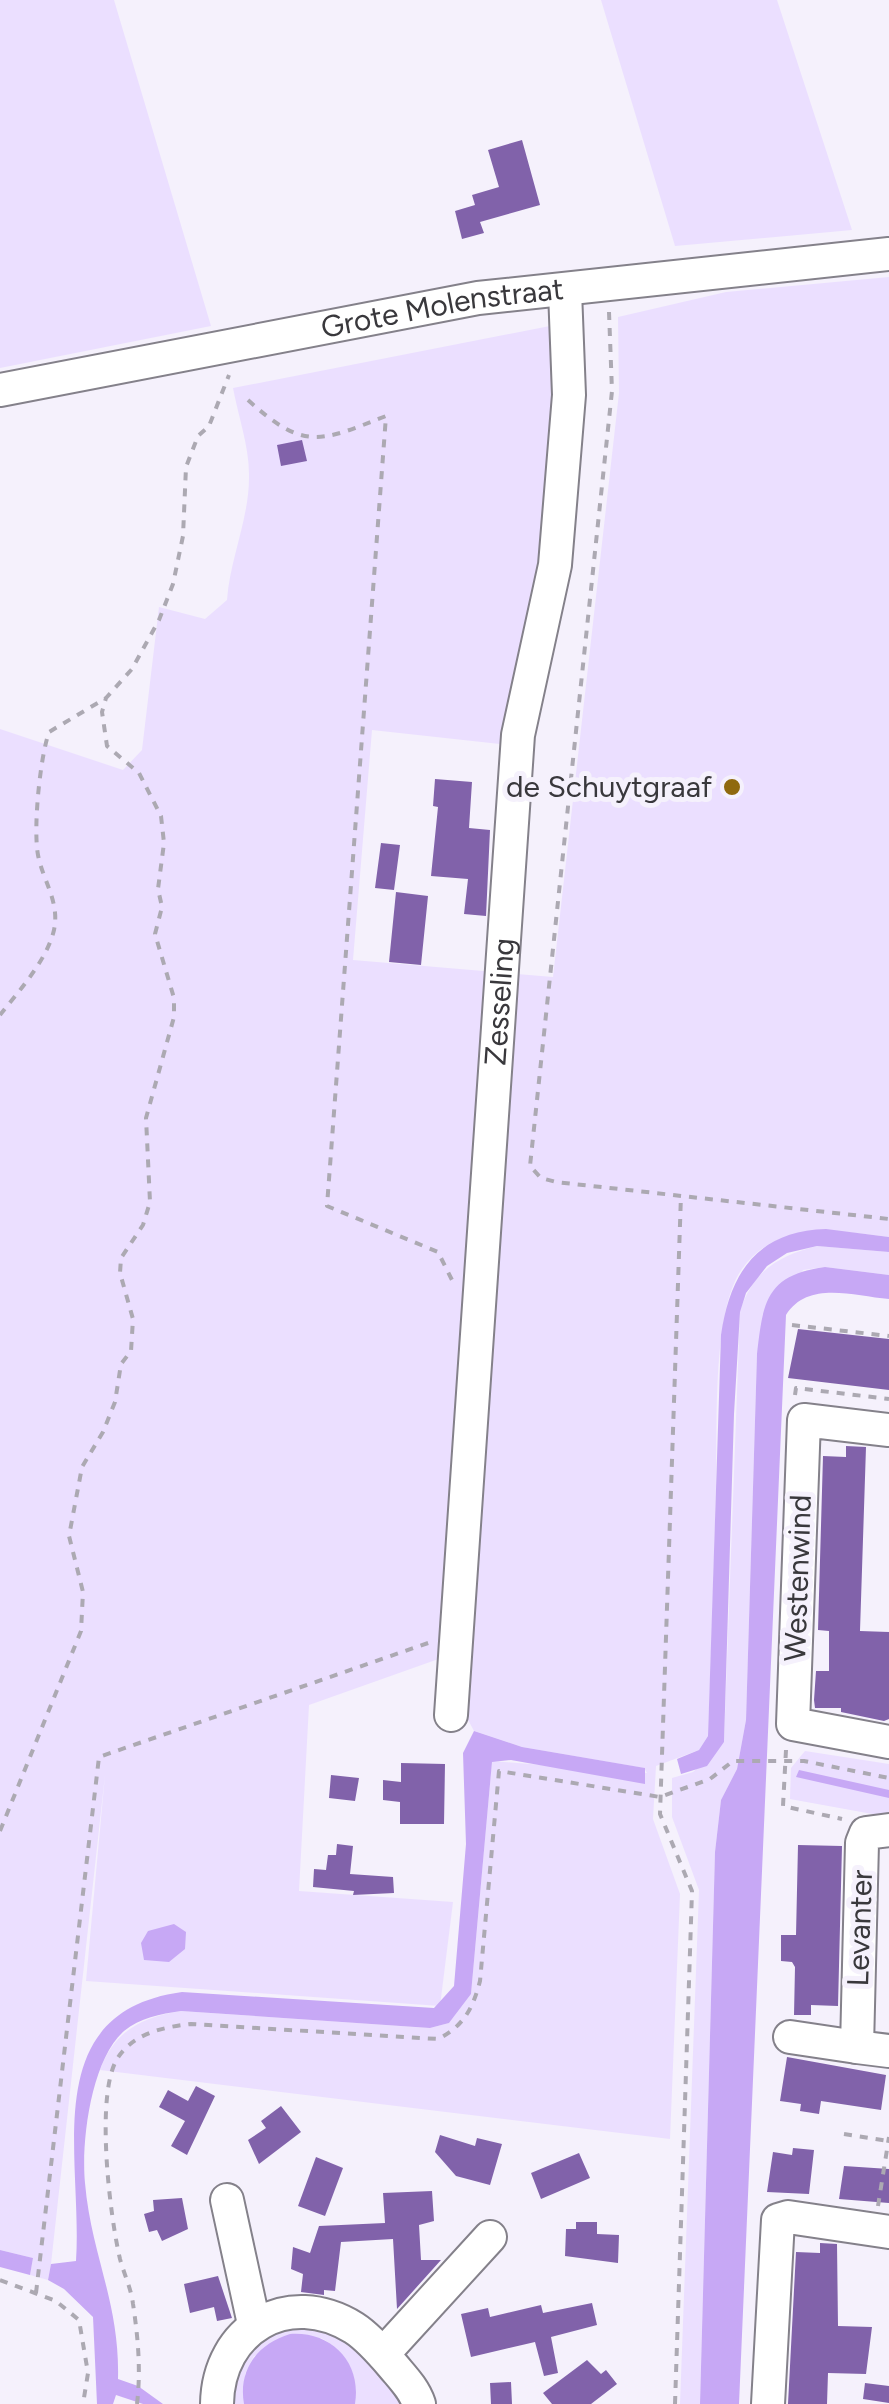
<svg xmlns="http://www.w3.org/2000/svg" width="889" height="2404" font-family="Figtree,sans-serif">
	<rect width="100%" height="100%" fill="#f5f1fc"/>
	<path fill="#ebdfff" d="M 0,0 L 114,0 L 211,326 L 0,368 Z
		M 601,0 L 777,0 L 852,230 L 675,246 Z
		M 889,277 L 889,1237 C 839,1231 776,1220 742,1269 C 711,1312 718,1432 716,1486 C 714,1569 711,1653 708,1736 L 699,1750 L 656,1766 L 653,1819 L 680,1894 L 670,2139 L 100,2070 C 114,2031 142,2017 181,2011 L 430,2028 L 449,2023 L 471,1994 L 492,1761 L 647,1773 L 644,1768 L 522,1747 L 474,1731 L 459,1703 L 461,1651 L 309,1705 L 299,1891 L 453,1902 L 440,2006 L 86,1981 L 105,1775 L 51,2264 L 48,2280 L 30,2275 L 33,2258 L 0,2250 L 0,729 L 123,770 L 142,750 L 159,607 L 205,619 L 227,600 C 230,558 250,517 249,474 C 249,446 238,415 233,388 L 555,325 L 549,547 L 509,745 L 372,730 L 353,960 L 553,977 L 619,393 L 618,317 L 726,292 Z
		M 817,1246 L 889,1252 L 889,1275 L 825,1267 L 803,1270 L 757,1354 L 746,1720 L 737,1769 L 721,1800 L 715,1852 L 700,2404 L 680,2404 L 699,1890 L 672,1817 L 672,1778 L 693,1772 L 724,1742 L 740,1311 C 753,1271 778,1256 817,1246 Z
		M 805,1751 L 889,1764 L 889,1817 L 790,1799 L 791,1768 Z
		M 289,2329 C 351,2327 369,2360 405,2404 L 355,2404 C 359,2375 347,2351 321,2338 L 254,2356 L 245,2374 L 244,2404 L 229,2404 C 236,2365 247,2339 289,2329 Z"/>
	<path fill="#c7a8f5" d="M 826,1229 L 889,1237 L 889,1252 L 817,1246 L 787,1253 L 767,1266 L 746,1293 L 740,1312 L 734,1414 L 724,1742 L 707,1766 L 681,1774 L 677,1759 L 699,1750 L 708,1736 L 721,1335 C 730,1273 757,1231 826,1229 Z
		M 825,1267 L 889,1275 L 889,1299 C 853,1296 808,1280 786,1315 L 739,2404 L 700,2404 L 715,1852 L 721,1800 L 737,1769 L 746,1720 L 757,1354 C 763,1302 766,1275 825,1267 Z
		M 474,1731 L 522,1747 L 645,1768 L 645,1784 L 511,1760 L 492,1762 L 471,1994 L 449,2023 L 430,2028 L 181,2011 C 160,2014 140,2018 124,2031 C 91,2060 81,2142 85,2183 C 91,2254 120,2303 118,2379 L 138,2386 L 163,2404 L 143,2404 L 116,2395 L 113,2404 L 97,2404 L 93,2317 L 64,2289 L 48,2280 L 51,2264 L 76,2261 C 83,2158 36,2012 182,1992 L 434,2008 L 454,1986 L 466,1844 L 463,1753 Z
		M 799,1770 L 889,1790 L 889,1798 L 796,1777 Z
		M 174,1924 L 186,1932 L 185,1949 L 169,1962 L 144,1960 L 141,1943 L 148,1931 Z
		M 0,2250 L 33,2258 L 30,2275 L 0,2267 Z
		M 290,2334 C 331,2331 362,2362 355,2404 L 244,2404 C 238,2370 257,2344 290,2334 Z"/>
	<path fill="#8162aa" d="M 522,140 L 540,205 L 480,222 L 484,233 L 462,239 L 455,211 L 475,205 L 472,195 L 499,187 L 488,150 Z
		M 302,440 L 307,461 L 281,466 L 277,445 Z
		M 435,779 L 472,782 L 469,828 L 490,830 L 486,916 L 464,914 L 468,879 L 431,876 L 438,807 L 433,806 Z
		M 381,843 L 400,845 L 394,890 L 375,888 Z
		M 396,892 L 428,896 L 421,965 L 389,962 Z
		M 798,1329 L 889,1339 L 889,1390 L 788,1378 Z
		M 846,1446 L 866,1447 L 860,1631 L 889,1632 L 889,1719 L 884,1721 L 841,1712 L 841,1708 L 815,1708 L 814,1700 L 816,1671 L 829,1671 L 829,1631 L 818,1630 L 823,1456 L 846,1457 Z
		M 401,1763 L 445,1764 L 444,1824 L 400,1824 L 400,1802 L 383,1800 L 383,1780 L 401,1782 Z
		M 331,1775 L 359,1778 L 355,1801 L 329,1798 Z
		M 337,1844 L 353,1846 L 350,1874 L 393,1877 L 394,1893 L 353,1895 L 354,1891 L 313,1887 L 314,1869 L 326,1870 L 328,1855 L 336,1855 Z
		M 798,1845 L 842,1846 L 838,2006 L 811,2005 L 811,2015 L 794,2015 L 795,1967 L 792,1962 L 781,1961 L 781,1935 L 796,1935 Z
		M 787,2057 L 886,2075 L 881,2110 L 821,2101 L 819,2114 L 800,2111 L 801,2104 L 780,2101 Z
		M 196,2086 L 215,2096 L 187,2155 L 171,2146 L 185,2121 L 159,2107 L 168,2090 L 188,2101 Z
		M 281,2106 L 301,2132 L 259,2164 L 248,2140 L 266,2128 L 261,2121 Z
		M 440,2135 L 475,2146 L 477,2138 L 502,2144 L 490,2185 L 456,2176 L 435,2152 Z
		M 793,2148 L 814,2150 L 809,2194 L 767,2192 L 773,2152 L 792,2155 Z
		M 579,2153 L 590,2178 L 541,2199 L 531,2173 Z
		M 316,2157 L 343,2168 L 325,2216 L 298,2206 Z
		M 844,2166 L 889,2169 L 889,2203 L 839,2199 Z
		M 432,2191 L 434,2221 L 419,2225 L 421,2260 L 441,2260 L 397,2309 L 393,2239 L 341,2242 L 335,2291 L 324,2290 L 324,2295 L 301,2292 L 303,2274 L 291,2269 L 293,2247 L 310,2253 L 319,2226 L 385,2223 L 383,2193 Z
		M 182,2198 L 188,2229 L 162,2241 L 157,2230 L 149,2232 L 144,2214 L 154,2211 L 153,2200 Z
		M 576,2222 L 597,2222 L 597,2234 L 619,2235 L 618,2263 L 565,2256 L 566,2229 L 576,2229 Z
		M 820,2243 L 837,2244 L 838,2326 L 872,2327 L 866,2374 L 828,2373 L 827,2404 L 788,2404 L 796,2252 L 820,2253 Z
		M 218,2276 L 232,2318 L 217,2321 L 214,2307 L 190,2313 L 184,2284 Z
		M 592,2303 L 597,2325 L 551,2337 L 558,2373 L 544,2376 L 535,2342 L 471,2357 L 461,2314 L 488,2308 L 490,2317 L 541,2305 L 543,2313 Z
		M 587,2360 L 601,2374 L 606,2370 L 617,2384 L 591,2404 L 552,2404 L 543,2393 Z
		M 511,2382 L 512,2404 L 491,2404 L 490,2383 Z
		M 865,2383 L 889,2386 L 889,2403 L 863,2399 Z"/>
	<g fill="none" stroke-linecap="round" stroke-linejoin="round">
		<g stroke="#84818a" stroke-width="36">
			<g id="minor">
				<path id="s1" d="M 0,390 L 478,298 L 889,254"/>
				<path d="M 889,1430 L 804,1420 L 793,1724 L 889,1742"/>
				<path id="s2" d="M 451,1715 L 518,735 L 555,565 L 569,395 L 565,291"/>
				<path d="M 889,1830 L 866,1833 L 862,1843 L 857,2047 L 889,2051"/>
				<path d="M 790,2037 L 857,2047"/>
				<path d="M 227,2200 L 254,2324"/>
				<path d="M 383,2354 L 490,2237"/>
				<path d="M 217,2404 C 218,2329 288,2287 354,2328 C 368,2337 382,2353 393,2366 C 403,2378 414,2389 419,2404"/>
				<path d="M 768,2404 L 778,2220 L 788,2217 L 889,2232"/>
			</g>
		</g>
		<path stroke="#aca9b2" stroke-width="4" stroke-dasharray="8 8" stroke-linecap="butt" d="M 609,312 L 612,391 L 530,1166 L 541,1178 L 556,1182 L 889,1219
			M 248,400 C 304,451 320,442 386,416 L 327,1206 L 438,1252 L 454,1284
			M 0,1015 C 19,991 47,960 54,930 C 60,902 43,881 38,855 C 33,828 40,758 49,732 L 106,698 L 132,669 L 159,620 L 173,584 L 183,536 L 186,467 L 198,436 L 209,426 L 229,375
			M 792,1325 L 889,1336
			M 795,1395 L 796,1388 L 889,1399
			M 786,1750 L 783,1806 L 842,1819
			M 0,1831 L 81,1631 L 83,1592 L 69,1536 L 82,1467 L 103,1432 L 115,1402 L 121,1364 L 131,1351 L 133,1319 L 120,1273 L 121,1258 L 143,1225 L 150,1202 L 146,1118 L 174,1017 L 174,998 L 155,934 L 162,907 L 158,889 L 164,843 L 161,816 L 139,773 L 107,746 L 102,712 L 106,698
			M 844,2134 L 888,2141
			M 878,2206 L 889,2137
			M 0,2280 L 56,2301 L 79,2320 L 88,2373 L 83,2404
			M 36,2293 L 99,1757 L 431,1642
			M 137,2404 C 141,2370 138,2337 133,2304 C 131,2288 124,2274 120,2259 C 110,2217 95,2096 117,2059 C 133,2033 164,2027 191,2024 L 438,2039 C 464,2026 473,2008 480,1981 L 499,1771 L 660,1797 L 710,1779 L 733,1761 L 804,1761 L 889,1778
			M 675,2404 L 692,1891 L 660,1814 L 681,1195"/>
		<use href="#minor" stroke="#fff" stroke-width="32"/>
	</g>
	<circle fill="#8f690e" stroke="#f5f1fc" stroke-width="4" cx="732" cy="787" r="10"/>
	<g text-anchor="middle" stroke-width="10" stroke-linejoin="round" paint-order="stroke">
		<g font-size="30" fill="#39383c" stroke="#f5f1fc">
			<text dy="10" stroke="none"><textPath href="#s1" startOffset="450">Grote Molenstraat</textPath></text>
			<text dy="10" stroke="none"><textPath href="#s2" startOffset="715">Zesseling</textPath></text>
			<text transform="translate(798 1578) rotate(-88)" y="10">Westenwind</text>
			<text transform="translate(860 1928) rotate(-88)" y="10">Levanter</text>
		</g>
		<g font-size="30" fill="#39383c" stroke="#f5f1fc" text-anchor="end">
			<text x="712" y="797">de Schuytgraaf</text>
		</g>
	</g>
</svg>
